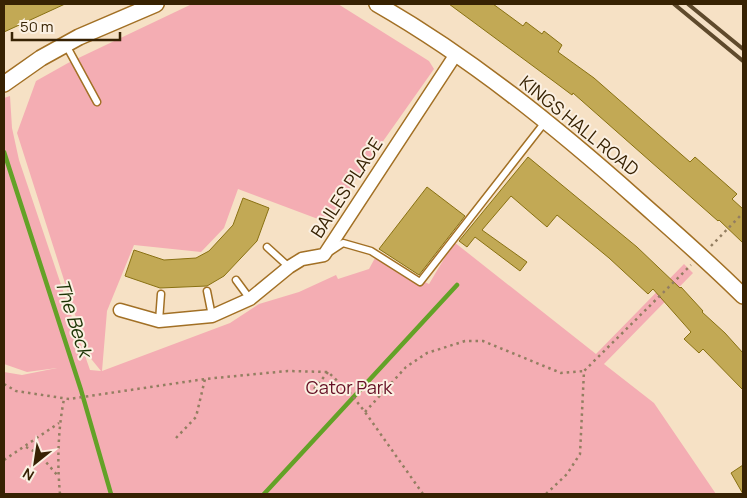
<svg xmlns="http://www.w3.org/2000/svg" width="747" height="498" font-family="Manrope,sans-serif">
	<rect width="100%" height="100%" fill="#f6e1c5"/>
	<path fill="#f4adb3" d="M 192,4 L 338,4 L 429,61 L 434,69 L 326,222 L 238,189 L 224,228 L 201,252 L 134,245 L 107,311 L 102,371 L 230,323 L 259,304 L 299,292 L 336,275 L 338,279 L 369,269 L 375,258 L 429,284 L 454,242 L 596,354 L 684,264 L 693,273 L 604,364 L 654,403 L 716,494 L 4,494 L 4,372 L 22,375 L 57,368 L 27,372 L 4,364 L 4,254 L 5,248 L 4,239 L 4,98 L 10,96 L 12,128 L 19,160 L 82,347 L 90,370 L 101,371 L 88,355 L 17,133 L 36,81 L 68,63 Z"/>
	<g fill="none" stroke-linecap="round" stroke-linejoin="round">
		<path stroke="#63a227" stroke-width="4.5" d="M 4,152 L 81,390 L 111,494
			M 264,494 L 457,285"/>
	</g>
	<path fill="#c2a955" stroke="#897112" d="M 4,4 L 65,4 L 4,32 Z
		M 449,4 L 493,4 L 523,26 L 526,22 L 542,34 L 544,31 L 562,45 L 558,52 L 594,78 L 690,162 L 695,157 L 737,194 L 732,199 L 743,209 L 743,243 L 719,220 L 718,221 L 573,93 L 572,95 L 556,83 Z
		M 528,157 L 637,247 L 680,288 L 681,287 L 703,311 L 702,312 L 725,333 L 743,353 L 743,390 L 703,349 L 699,353 L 684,339 L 691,332 L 653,289 L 648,294 L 609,258 L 557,215 L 547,227 L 511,196 L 482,230 L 527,262 L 520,271 L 475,237 L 467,247 L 459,241 Z
		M 427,187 L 465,216 L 419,275 L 379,249 Z
		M 243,198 L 269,208 L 257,241 L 224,276 L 207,286 L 160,288 L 125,276 L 134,250 L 164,260 L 196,258 L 209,251 L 233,225 Z
		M 743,465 L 743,494 L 731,473 Z"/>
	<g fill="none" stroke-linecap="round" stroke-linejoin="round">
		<g stroke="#a27025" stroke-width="9">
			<path id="service" d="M 66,45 L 97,102
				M 267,247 L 289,267
				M 331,251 L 343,243 L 371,251 L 420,282 L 545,122
				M 236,280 L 250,299
				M 207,291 L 212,316
				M 159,321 L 161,294"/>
		</g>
		<g stroke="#a27025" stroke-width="15">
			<path id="minor" d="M 120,310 L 159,321 L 212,316 L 250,299 L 289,267 L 302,259 L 324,255 L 456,54"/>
		</g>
		<g stroke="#a27025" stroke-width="18">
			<path id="tertiary" d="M 377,4 C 471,58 556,127 637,199 C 673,231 709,262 743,296
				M 4,84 L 41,58 L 79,37 L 156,4"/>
		</g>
		<path stroke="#937e61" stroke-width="2.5" stroke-dasharray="2.5 4" stroke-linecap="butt" d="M 711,246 L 743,213
			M 4,384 L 16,391 L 69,399 L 205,379 L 288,371 L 328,372 L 351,394 L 365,412 L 423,494
			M 314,389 L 328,372
			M 365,412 L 406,367 L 427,353 L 465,341 L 483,341 L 561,373 L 584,371
			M 176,438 L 196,417 L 205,379
			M 26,447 L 39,454 L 58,476
			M 4,460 L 59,423
			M 60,494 C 57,462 58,430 64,399
			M 546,494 L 567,474 L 580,454 L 584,371 L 691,265"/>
		<use href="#service" stroke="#fff" stroke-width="6"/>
		<use href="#minor" stroke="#fff" stroke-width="12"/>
		<use href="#tertiary" stroke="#fff" stroke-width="15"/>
		<path stroke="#5f4a2c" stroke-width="4" d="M 674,4 L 743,61
			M 688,4 L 743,49"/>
	</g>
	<g text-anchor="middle" stroke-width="4" stroke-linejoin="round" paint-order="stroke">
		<g font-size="18" fill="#372203" stroke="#fbf0e2">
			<text transform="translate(579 126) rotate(39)" y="6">KINGS HALL ROAD</text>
			<text transform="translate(347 188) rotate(-57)" y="6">BAILES PLACE</text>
		</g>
		<g font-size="18" fill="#640f24" stroke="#fbf0e2">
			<text x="349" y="394">Cator Park</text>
		</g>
		<g font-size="19" font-style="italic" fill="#1c3405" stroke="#fbf0e2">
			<text transform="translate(74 318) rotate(72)" y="7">The Beck</text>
		</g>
	</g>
	<rect width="747" height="498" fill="none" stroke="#372203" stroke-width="10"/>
	<g transform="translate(35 463) rotate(210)" stroke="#fbf0e2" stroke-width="4" paint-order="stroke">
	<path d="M0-4L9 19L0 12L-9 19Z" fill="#372203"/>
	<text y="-8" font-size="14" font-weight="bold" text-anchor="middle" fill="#372203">N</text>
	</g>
	<path d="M12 32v8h108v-8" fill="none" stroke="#372203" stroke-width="2.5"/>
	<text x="20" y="32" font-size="15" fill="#372203" stroke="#fbf0e2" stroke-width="4" paint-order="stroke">50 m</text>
</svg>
